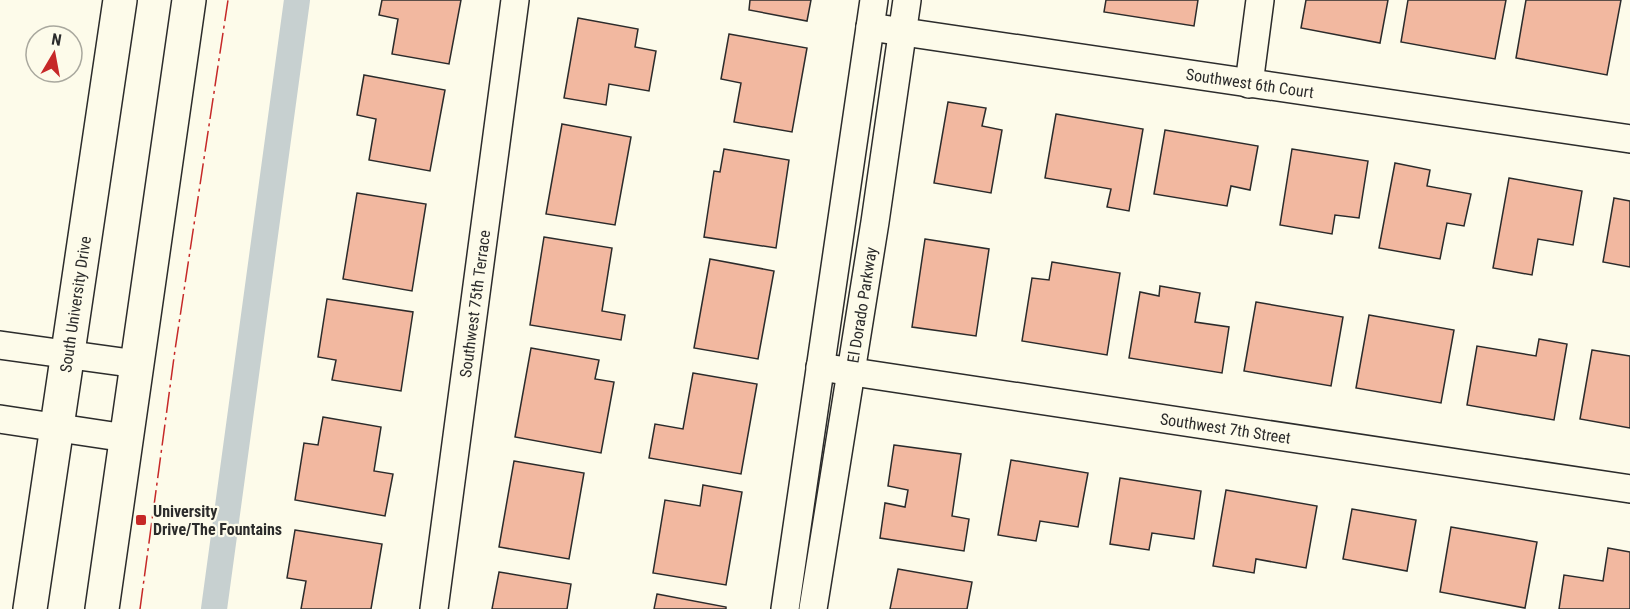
<svg xmlns="http://www.w3.org/2000/svg" width="1630" height="609" font-family="'Roboto Condensed',sans-serif">
	<rect width="100%" height="100%" fill="#fdfbea"/>
	<g fill="none" stroke-linecap="round" stroke-linejoin="round">
		<path stroke="#c7d0d0" stroke-width="26" d="M 214,609 L 297,0"/>
	</g>
	<path fill="#f2b8a0" stroke="#2b2b2b" stroke-width="1.5" d="M 382,0 L 461,0 L 449,64 L 392,54 L 398,19 L 379,15 Z
		M 750,0 L 811,0 L 807,21 L 749,10 Z
		M 1106,0 L 1198,0 L 1194,26 L 1104,12 Z
		M 1306,0 L 1388,0 L 1380,43 L 1301,28 Z
		M 1408,0 L 1506,0 L 1495,59 L 1401,42 Z
		M 1526,0 L 1621,0 L 1607,75 L 1516,58 Z
		M 578,18 L 638,29 L 635,47 L 656,51 L 649,91 L 609,84 L 606,105 L 564,98 Z
		M 729,34 L 807,48 L 792,132 L 734,122 L 741,83 L 721,79 Z
		M 364,75 L 445,90 L 430,171 L 369,160 L 376,119 L 357,115 Z
		M 948,102 L 986,108 L 982,126 L 1002,130 L 991,193 L 934,183 Z
		M 1056,114 L 1143,129 L 1129,211 L 1107,207 L 1111,189 L 1045,178 Z
		M 562,124 L 631,137 L 615,225 L 546,214 Z
		M 1165,130 L 1258,146 L 1250,190 L 1231,186 L 1227,206 L 1154,194 Z
		M 724,149 L 789,160 L 776,248 L 704,237 L 714,171 L 720,172 Z
		M 1292,149 L 1368,161 L 1359,218 L 1335,215 L 1332,234 L 1280,225 Z
		M 1395,163 L 1430,170 L 1427,186 L 1471,194 L 1464,226 L 1447,223 L 1440,259 L 1379,248 Z
		M 1509,178 L 1582,191 L 1573,245 L 1538,239 L 1532,275 L 1493,268 Z
		M 357,193 L 426,204 L 412,291 L 343,279 Z
		M 1614,198 L 1630,201 L 1630,267 L 1603,262 Z
		M 544,237 L 612,248 L 602,311 L 625,315 L 621,340 L 530,325 Z
		M 925,239 L 989,249 L 976,336 L 912,327 Z
		M 710,259 L 774,271 L 758,359 L 694,348 Z
		M 1052,262 L 1120,273 L 1107,355 L 1022,341 L 1032,278 L 1049,280 Z
		M 1160,286 L 1200,293 L 1195,322 L 1229,327 L 1222,373 L 1129,358 L 1140,292 L 1159,296 Z
		M 327,299 L 413,312 L 401,391 L 332,380 L 336,360 L 318,357 Z
		M 1256,302 L 1343,317 L 1331,386 L 1244,371 Z
		M 1369,315 L 1454,330 L 1441,403 L 1356,388 Z
		M 1539,339 L 1567,344 L 1554,420 L 1467,405 L 1477,346 L 1536,356 Z
		M 531,348 L 599,360 L 595,379 L 614,382 L 601,453 L 515,437 Z
		M 1592,350 L 1630,356 L 1630,428 L 1580,419 Z
		M 693,373 L 757,384 L 741,474 L 649,458 L 655,424 L 683,429 Z
		M 323,417 L 381,427 L 374,471 L 393,474 L 385,516 L 295,500 L 304,443 L 318,445 Z
		M 894,445 L 961,454 L 952,516 L 969,519 L 964,551 L 880,538 L 885,503 L 905,507 L 908,490 L 888,486 Z
		M 1011,460 L 1088,473 L 1078,527 L 1040,521 L 1036,541 L 998,535 Z
		M 514,461 L 584,473 L 569,559 L 499,547 Z
		M 1120,478 L 1201,491 L 1194,539 L 1152,533 L 1149,550 L 1110,544 Z
		M 703,485 L 742,492 L 726,585 L 653,573 L 665,500 L 700,506 Z
		M 1226,490 L 1317,506 L 1306,568 L 1256,559 L 1254,573 L 1213,566 Z
		M 1352,509 L 1416,520 L 1407,571 L 1343,559 Z
		M 1451,527 L 1537,542 L 1525,608 L 1440,592 Z
		M 295,530 L 382,544 L 371,609 L 301,609 L 306,581 L 287,578 Z
		M 1608,548 L 1630,552 L 1630,609 L 1559,609 L 1564,575 L 1603,581 Z
		M 898,569 L 972,582 L 967,609 L 890,609 Z
		M 499,572 L 571,584 L 567,609 L 492,609 Z
		M 657,594 L 726,607 L 726,609 L 654,609 Z"/>
	<g fill="none" stroke-linecap="round" stroke-linejoin="round">
		<g stroke="#2b2b2b" stroke-width="30">
			<g id="minor">
				<path id="s1" d="M 870,27 L 1630,139"/>
				<path d="M 1249,84 L 1260,0"/>
				<path d="M 0,345 L 137,364"/>
				<path id="s2" d="M 820,367 L 1630,489"/>
				<path d="M 0,419 L 126,438"/>
				<path id="s3" d="M 434,609 L 515,0"/>
				<path d="M 785,609 L 874,0"/>
				<path id="s4" d="M 813,609 L 875,222 L 907,0"/>
			</g>
		</g>
		<g stroke="#2b2b2b" stroke-width="36">
			<g id="major">
				<path id="s5" d="M 30,609 L 120,0"/>
				<path d="M 102,609 L 189,0"/>
			</g>
		</g>
		<use href="#minor" stroke="#fdfbea" stroke-width="27"/>
		<use href="#major" stroke="#fdfbea" stroke-width="33"/>
		<path stroke="#c62828" stroke-width="1.5" stroke-dasharray="21 4.5 3 4.5" stroke-linecap="butt" d="M 140,609 L 175,350 L 228,0"/>
	</g>
	<rect fill="#c62828" stroke="#fdfbea" stroke-width="2" x="135" y="514" width="12" height="12" rx="3"/>
	<g text-anchor="middle" stroke-width="4.5" stroke-linejoin="round" paint-order="stroke">
		<g font-size="16" fill="#2b2b2b" stroke="#fdfbea">
			<text dy="6" stroke="none"><textPath href="#s1" startOffset="384">Southwest 6th Court</textPath></text>
			<text dy="6" stroke="none"><textPath href="#s5" startOffset="308">South University Drive</textPath></text>
			<text dy="6" stroke="none"><textPath href="#s3" startOffset="308">Southwest 75th Terrace</textPath></text>
			<text dy="6" stroke="none"><textPath href="#s4" startOffset="308">El Dorado Parkway</textPath></text>
			<text dy="6" stroke="none"><textPath href="#s2" startOffset="410">Southwest 7th Street</textPath></text>
		</g>
		<g font-size="16" font-weight="bold" fill="#2b2b2b" stroke="#fdfbea" text-anchor="start">
			<text x="153" y="517">University<tspan x="153" dy="18">Drive/The Fountains</tspan></text>
		</g>
	</g>
	<g transform="translate(54 54) rotate(10)"><circle r="28" fill="#fdfbea" stroke="#a9a89e" stroke-width="1.5"/>
	<path d="M0-4.5L10 22L0 15L-10 22Z" fill="#c62828"/>
	<text y="-9" font-size="16" font-weight="bold" text-anchor="middle" fill="#2b2b2b">N</text>
	</g>
</svg>
